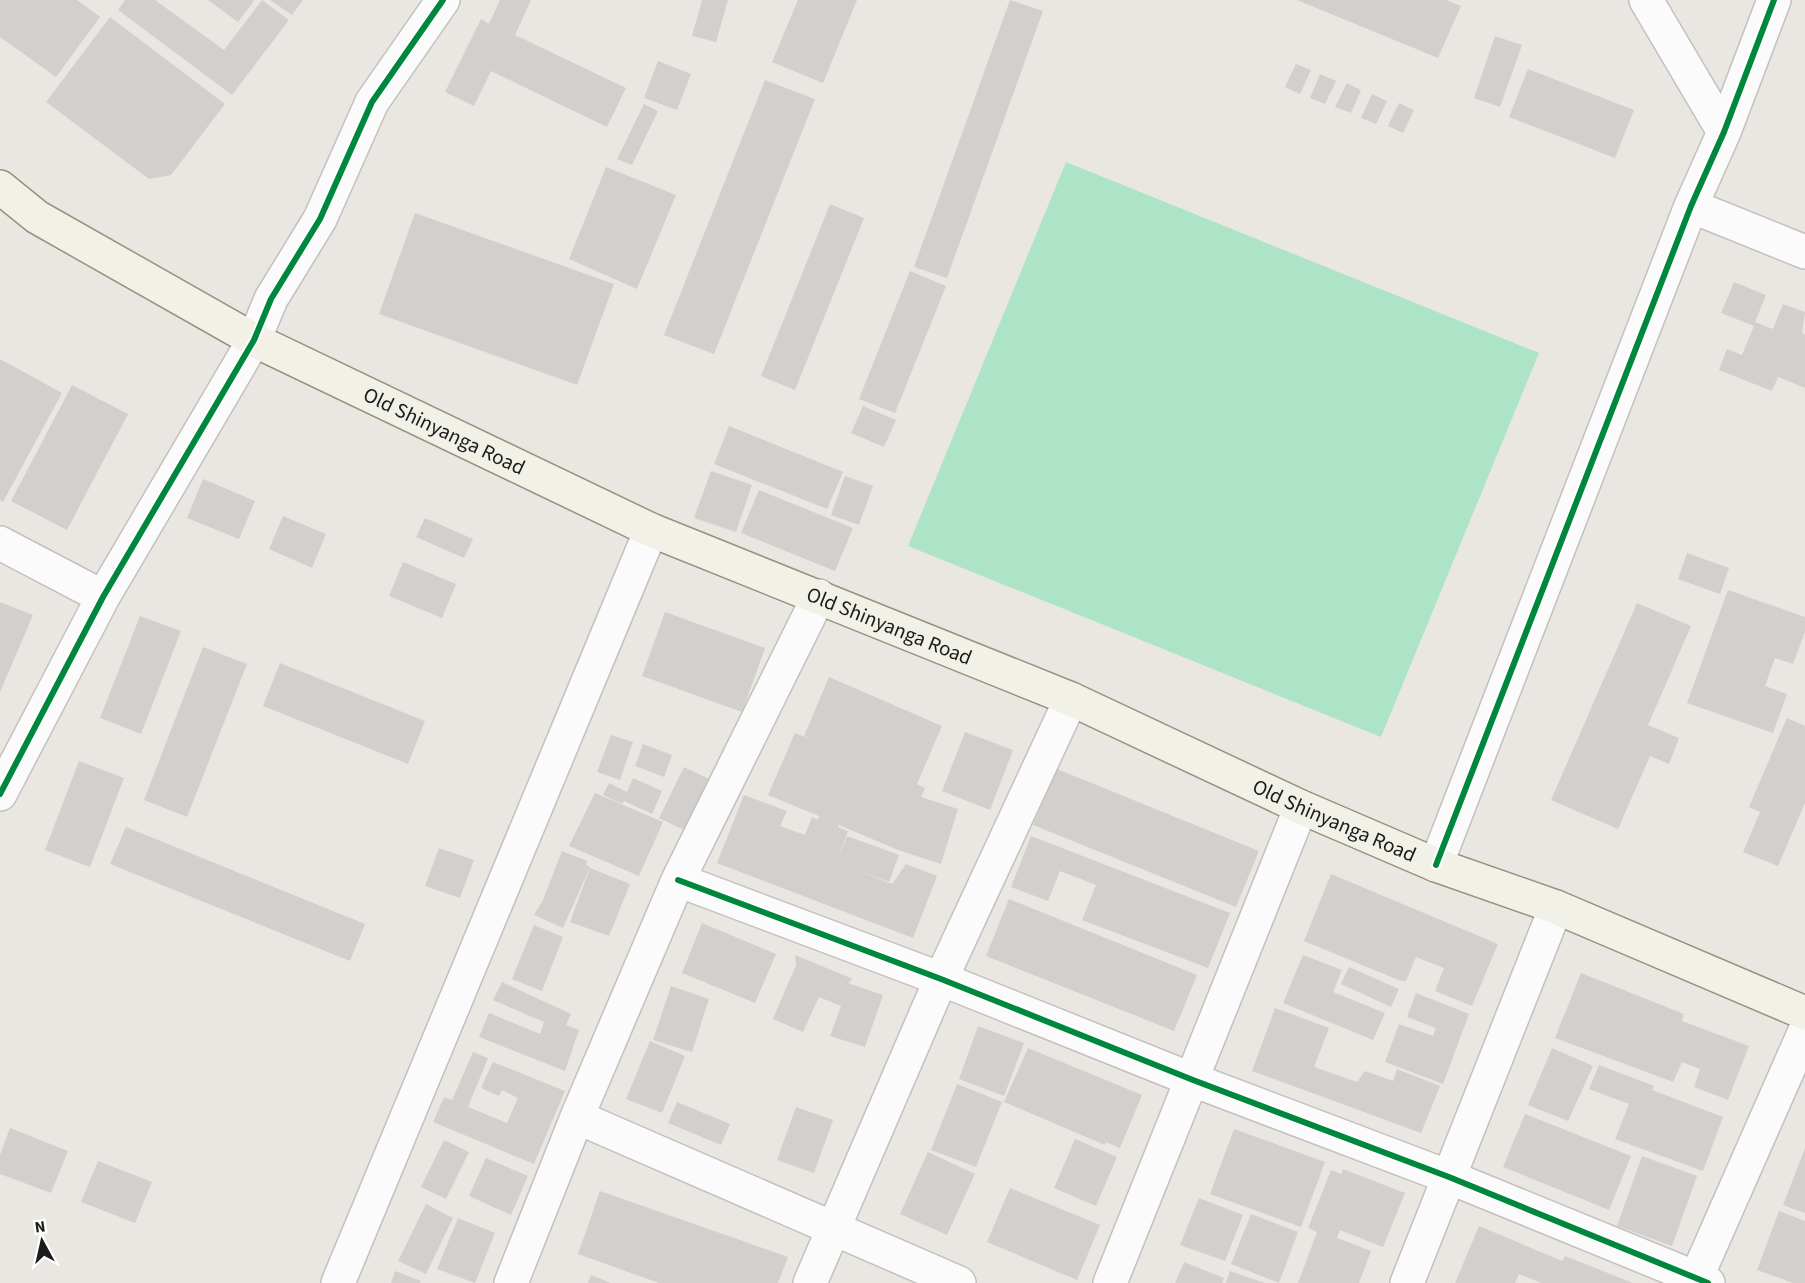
<svg xmlns="http://www.w3.org/2000/svg" width="1805" height="1283" font-family="'Source Sans 3',sans-serif">
	<rect width="100%" height="100%" fill="#eae7e3"/>
	<path fill="#ade3c6" d="M 1066,162 L 1539,353 L 1381,737 L 908,546 Z"/>
	<path fill="#d2cfcc" d="M 0,0 L 77,0 L 100,17 L 56,77 L 0,37 Z
		M 125,0 L 155,0 L 224,50 L 262,0 L 289,20 L 232,95 L 118,10 Z
		M 208,0 L 252,0 L 254,1 L 238,22 Z
		M 270,0 L 303,0 L 292,15 Z
		M 500,0 L 531,0 L 515,35 L 626,88 L 607,127 L 491,71 L 474,106 L 445,92 L 481,19 L 489,24 Z
		M 702,0 L 728,0 L 716,42 L 692,36 Z
		M 798,0 L 857,0 L 823,83 L 772,62 Z
		M 1010,0 L 1043,11 L 947,278 L 914,267 Z
		M 1297,0 L 1446,0 L 1461,6 L 1438,58 Z
		M 110,17 L 225,104 L 171,175 L 149,179 L 46,102 Z
		M 1495,36 L 1522,45 L 1500,107 L 1474,98 Z
		M 658,61 L 691,74 L 677,110 L 644,98 Z
		M 1296,64 L 1311,70 L 1300,94 L 1285,87 Z
		M 1528,69 L 1634,110 L 1615,158 L 1509,117 Z
		M 1320,74 L 1336,81 L 1325,104 L 1310,98 Z
		M 765,80 L 815,99 L 714,354 L 664,335 Z
		M 1347,83 L 1361,90 L 1351,113 L 1335,107 Z
		M 1372,94 L 1387,101 L 1376,124 L 1361,118 Z
		M 1399,103 L 1414,110 L 1403,133 L 1388,126 Z
		M 644,104 L 658,111 L 632,165 L 617,159 Z
		M 606,167 L 676,195 L 637,289 L 569,259 Z
		M 830,204 L 864,218 L 795,390 L 761,376 Z
		M 415,213 L 614,284 L 577,385 L 379,314 Z
		M 910,271 L 946,286 L 895,413 L 859,399 Z
		M 1734,282 L 1766,295 L 1755,322 L 1773,329 L 1783,304 L 1805,312 L 1802,333 L 1805,335 L 1805,388 L 1778,377 L 1772,391 L 1719,370 L 1727,349 L 1742,355 L 1754,326 L 1721,313 Z
		M 0,359 L 62,393 L 3,502 L 0,500 Z
		M 72,385 L 128,414 L 67,530 L 11,501 Z
		M 863,406 L 896,420 L 884,447 L 851,433 Z
		M 729,426 L 843,472 L 827,509 L 714,464 Z
		M 711,471 L 752,485 L 736,532 L 694,518 Z
		M 845,476 L 873,486 L 859,525 L 831,515 Z
		M 203,479 L 255,501 L 239,539 L 187,518 Z
		M 759,490 L 853,528 L 835,571 L 741,533 Z
		M 283,516 L 326,534 L 312,568 L 269,549 Z
		M 425,518 L 473,539 L 464,558 L 416,537 Z
		M 1687,553 L 1729,568 L 1720,594 L 1678,579 Z
		M 403,562 L 456,584 L 442,618 L 389,596 Z
		M 1728,590 L 1805,617 L 1805,632 L 1793,664 L 1775,658 L 1765,686 L 1787,694 L 1773,733 L 1687,703 Z
		M 0,602 L 33,615 L 0,692 Z
		M 1637,603 L 1691,626 L 1648,725 L 1679,738 L 1669,764 L 1650,756 L 1618,829 L 1551,800 Z
		M 665,612 L 765,648 L 742,712 L 642,676 Z
		M 140,616 L 181,631 L 141,734 L 100,718 Z
		M 203,647 L 247,664 L 187,817 L 144,800 Z
		M 280,663 L 425,721 L 408,764 L 263,706 Z
		M 829,677 L 942,726 L 917,784 L 925,788 L 921,797 L 958,809 L 941,864 L 898,850 L 839,825 L 838,827 L 848,831 L 836,863 L 847,836 L 899,855 L 889,882 L 850,868 L 892,884 L 906,864 L 937,876 L 913,938 L 717,863 L 744,795 L 787,811 L 780,826 L 805,835 L 812,817 L 818,820 L 819,816 L 768,795 L 795,733 L 817,742 L 804,736 Z
		M 1787,718 L 1805,726 L 1805,803 L 1778,866 L 1743,852 L 1760,812 L 1749,807 Z
		M 965,732 L 1013,750 L 990,810 L 942,791 Z
		M 611,735 L 633,742 L 620,780 L 597,772 Z
		M 643,744 L 672,755 L 664,777 L 635,766 Z
		M 79,761 L 124,778 L 90,867 L 45,850 Z
		M 684,767 L 709,779 L 684,830 L 659,818 Z
		M 1057,769 L 1259,851 L 1236,907 L 1033,825 Z
		M 633,778 L 662,791 L 652,814 L 624,801 L 622,804 L 603,795 L 609,783 L 627,792 Z
		M 595,793 L 663,822 L 639,876 L 569,846 Z
		M 126,827 L 365,924 L 350,961 L 110,864 Z
		M 1031,836 L 1230,913 L 1208,968 L 1082,920 L 1096,885 L 1060,871 L 1048,901 L 1011,887 Z
		M 439,848 L 474,860 L 460,898 L 425,886 Z
		M 562,851 L 587,861 L 586,865 L 590,867 L 563,928 L 534,915 L 543,900 Z
		M 590,868 L 630,884 L 609,936 L 570,922 Z
		M 1331,874 L 1498,944 L 1472,1006 L 1435,991 L 1444,968 L 1416,957 L 1406,981 L 1401,981 L 1304,941 Z
		M 1009,899 L 1197,975 L 1174,1031 L 986,956 Z
		M 702,923 L 776,954 L 755,1003 L 682,973 Z
		M 534,925 L 563,937 L 542,991 L 512,979 Z
		M 795,955 L 853,979 L 848,983 L 883,995 L 865,1047 L 830,1036 L 841,1006 L 819,997 L 803,1032 L 773,1019 L 796,965 Z
		M 1303,955 L 1342,970 L 1333,992 L 1385,1013 L 1373,1040 L 1283,1003 Z
		M 1349,967 L 1399,989 L 1391,1007 L 1341,984 Z
		M 1581,973 L 1684,1014 L 1682,1021 L 1749,1046 L 1728,1100 L 1694,1087 L 1700,1069 L 1682,1062 L 1673,1082 L 1555,1038 Z
		M 502,982 L 571,1014 L 566,1025 L 579,1030 L 565,1071 L 479,1037 L 489,1013 L 540,1034 L 544,1022 L 493,1000 Z
		M 671,986 L 709,999 L 692,1052 L 653,1040 Z
		M 1416,993 L 1469,1014 L 1443,1084 L 1385,1062 L 1399,1024 L 1433,1036 L 1436,1028 L 1407,1017 Z
		M 1275,1008 L 1329,1028 L 1314,1067 L 1357,1082 L 1365,1071 L 1393,1081 L 1397,1069 L 1440,1086 L 1421,1133 L 1252,1071 Z
		M 978,1026 L 1024,1043 L 1004,1096 L 959,1079 Z
		M 650,1041 L 685,1056 L 662,1113 L 626,1099 Z
		M 1028,1048 L 1142,1095 L 1120,1148 L 1106,1142 L 1105,1145 L 1004,1102 Z
		M 1552,1048 L 1593,1066 L 1568,1121 L 1528,1105 Z
		M 473,1052 L 488,1058 L 468,1107 L 507,1123 L 518,1098 L 502,1090 L 499,1096 L 481,1088 L 493,1062 L 565,1091 L 534,1164 L 433,1122 L 444,1097 L 452,1100 Z
		M 1599,1065 L 1654,1086 L 1652,1090 L 1723,1117 L 1703,1171 L 1615,1139 L 1629,1104 L 1589,1089 Z
		M 957,1084 L 1002,1102 L 976,1167 L 931,1150 Z
		M 677,1102 L 730,1124 L 721,1145 L 668,1123 Z
		M 796,1107 L 833,1120 L 814,1173 L 777,1160 Z
		M 1525,1114 L 1631,1156 L 1609,1210 L 1503,1167 Z
		M 10,1128 L 68,1151 L 51,1193 L 0,1174 L 0,1155 Z
		M 1234,1129 L 1325,1162 L 1301,1227 L 1210,1194 Z
		M 1075,1139 L 1117,1157 L 1096,1206 L 1054,1188 Z
		M 444,1140 L 469,1152 L 446,1199 L 421,1187 Z
		M 1805,1148 L 1805,1213 L 1783,1205 Z
		M 928,1152 L 975,1174 L 947,1235 L 900,1214 Z
		M 1642,1156 L 1697,1176 L 1672,1246 L 1617,1226 Z
		M 486,1158 L 528,1176 L 511,1215 L 469,1196 Z
		M 98,1161 L 152,1182 L 135,1223 L 81,1202 Z
		M 1343,1169 L 1405,1193 L 1383,1247 L 1340,1230 L 1337,1238 L 1371,1251 L 1359,1283 L 1298,1283 L 1317,1232 L 1308,1228 L 1331,1170 L 1341,1174 Z
		M 1010,1188 L 1100,1225 L 1077,1280 L 987,1242 Z
		M 600,1191 L 788,1257 L 778,1283 L 659,1283 L 578,1254 Z
		M 1199,1198 L 1243,1215 L 1225,1261 L 1180,1245 Z
		M 426,1204 L 453,1218 L 426,1274 L 398,1261 Z
		M 1779,1211 L 1805,1221 L 1805,1283 L 1793,1283 L 1757,1270 Z
		M 1251,1214 L 1298,1232 L 1279,1283 L 1231,1264 Z
		M 458,1218 L 495,1233 L 475,1283 L 437,1269 Z
		M 1479,1226 L 1562,1261 L 1565,1256 L 1633,1283 L 1541,1283 L 1519,1274 L 1515,1283 L 1455,1283 Z
		M 1184,1262 L 1224,1278 L 1222,1283 L 1175,1283 Z
		M 395,1271 L 421,1281 L 420,1283 L 391,1283 Z
		M 1230,1271 L 1265,1283 L 1226,1283 Z
		M 591,1275 L 611,1283 L 588,1283 Z"/>
	<g fill="none" stroke-linecap="round" stroke-linejoin="round">
		<g stroke="#c2c1bf" stroke-width="36">
			<path id="minor" d="M 1646,0 L 1724,132
				M 1691,206 L 1805,252
				M 0,543 L 103,597
				M 0,794 L 103,597 L 254,340 L 271,299 L 320,219 L 372,102 L 443,0
				M 1436,865 L 1691,206 L 1724,132 L 1774,0
				M 678,880 L 941,979 L 1193,1080 L 1449,1177 L 1708,1283
				M 577,1117 L 959,1283
				M 338,1283 L 651,530
				M 511,1283 L 577,1117 L 678,880 L 819,596
				M 810,1283 L 941,979 L 1071,699
				M 1110,1283 L 1301,807
				M 1407,1283 L 1556,907
				M 1694,1283 L 1805,1031"/>
		</g>
		<g stroke="#94937c" stroke-width="36">
			<g id="secondary">
				<path id="s1" d="M 0,187 L 37,217 L 254,340 L 651,530 L 1071,699 L 1301,807 L 1436,865 L 1556,907 L 1805,1013"/>
			</g>
		</g>
		<use href="#minor" stroke="#fcfbfb" stroke-width="33"/>
		<use href="#secondary" stroke="#f2f1e8" stroke-width="33"/>
		<g stroke="#fff" stroke-width="10">
			<path id="cycleway" d="M 0,794 L 103,597 L 254,340 L 271,299 L 320,219 L 372,102 L 443,0
				M 1436,865 L 1691,206 L 1724,132 L 1774,0
				M 678,880 L 941,979 L 1193,1080 L 1449,1177 L 1708,1283"/>
		</g>
		<use href="#cycleway" stroke="#00873e" stroke-width="6"/>
	</g>
	<g text-anchor="middle" stroke-width="5" stroke-linejoin="round" paint-order="stroke">
		<g font-size="21" fill="#1b1b1b" stroke="#fff">
			<text dy="7" stroke="none"><textPath href="#s1" startOffset="508">Old Shinyanga Road</textPath></text>
			<text dy="7" stroke="none"><textPath href="#s1" startOffset="994">Old Shinyanga Road</textPath></text>
			<text dy="7" stroke="none"><textPath href="#s1" startOffset="1480">Old Shinyanga Road</textPath></text>
		</g>
	</g>
	<g transform="translate(42 1241) rotate(352)" stroke="#ffffff" stroke-width="4.5" paint-order="stroke">
	<path d="M0-4.5L10 22L0 15L-10 22Z" fill="#1b1b1b"/>
	<text y="-9" font-size="16" font-weight="bold" text-anchor="middle" fill="#1b1b1b">N</text>
	</g>
</svg>
